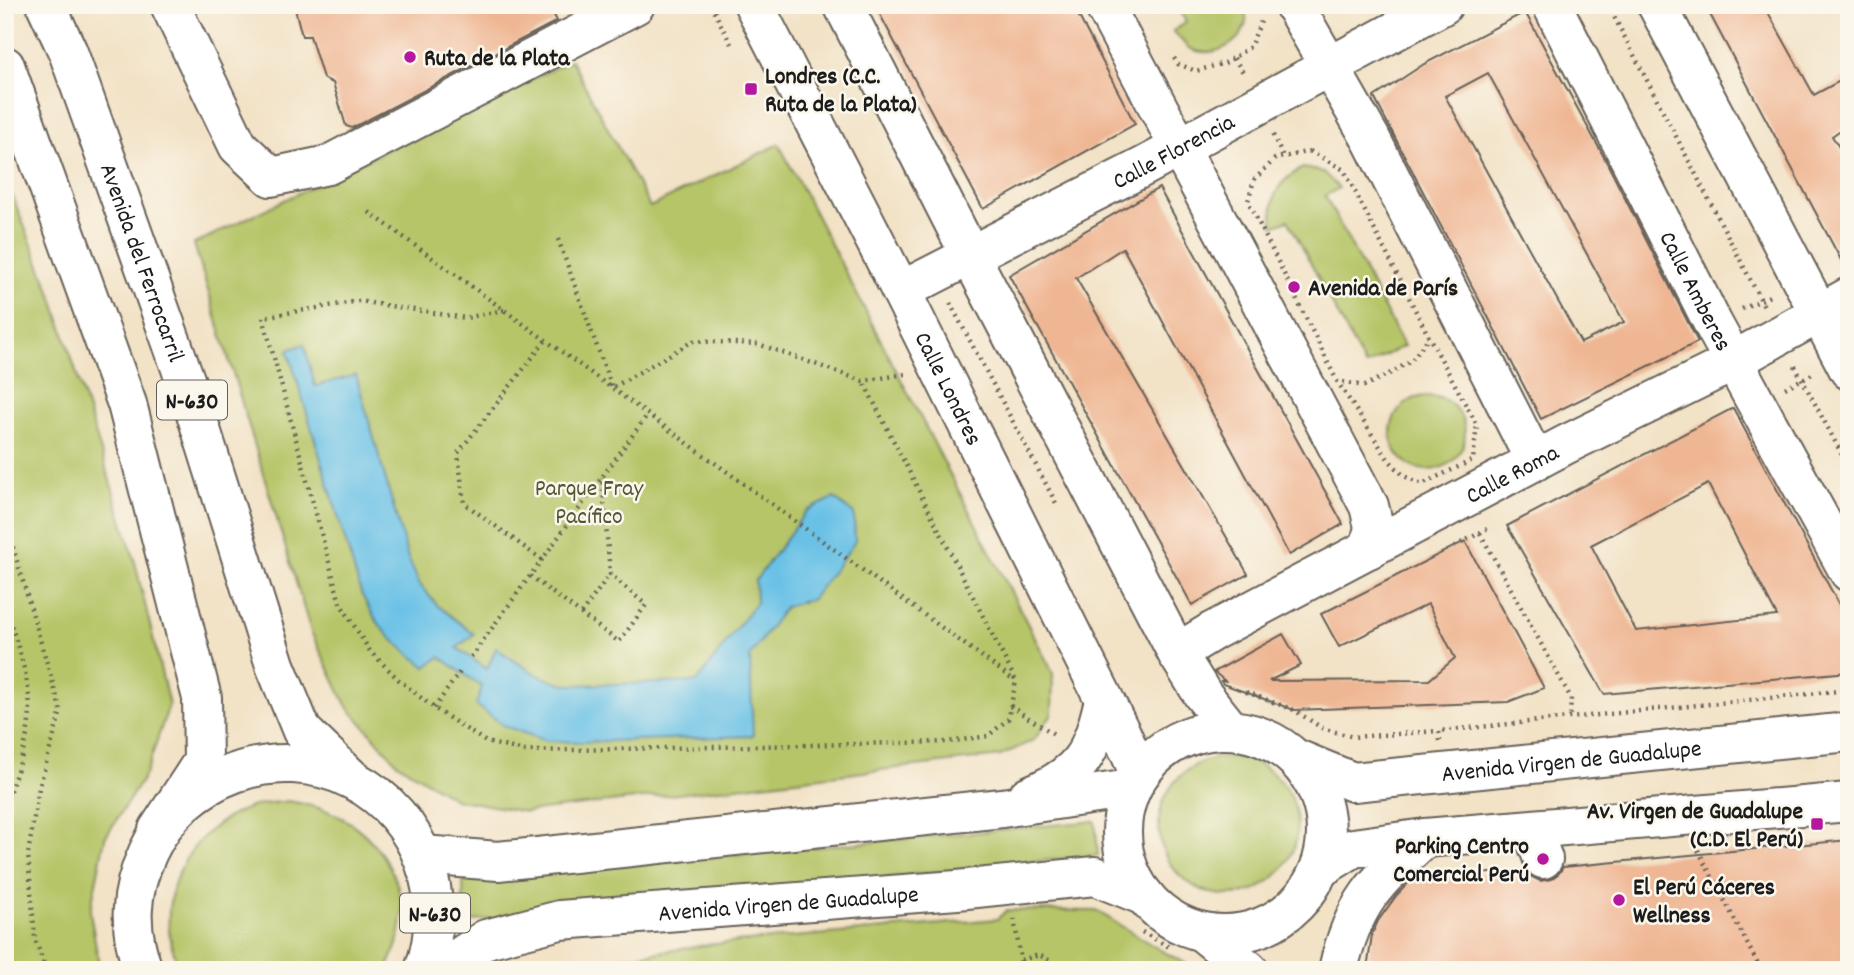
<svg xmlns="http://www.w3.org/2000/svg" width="1854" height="975" font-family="Dekko,sans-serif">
	<rect width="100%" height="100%" fill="#fbf7ec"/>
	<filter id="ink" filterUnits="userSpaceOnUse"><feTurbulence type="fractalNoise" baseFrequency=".0143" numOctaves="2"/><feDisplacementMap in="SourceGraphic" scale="14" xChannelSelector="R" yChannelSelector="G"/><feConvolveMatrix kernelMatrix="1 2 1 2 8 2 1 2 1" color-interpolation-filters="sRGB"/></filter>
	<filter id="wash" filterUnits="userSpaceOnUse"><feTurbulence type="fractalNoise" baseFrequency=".00686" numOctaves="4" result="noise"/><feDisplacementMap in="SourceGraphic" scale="28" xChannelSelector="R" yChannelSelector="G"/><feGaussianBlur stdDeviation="1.57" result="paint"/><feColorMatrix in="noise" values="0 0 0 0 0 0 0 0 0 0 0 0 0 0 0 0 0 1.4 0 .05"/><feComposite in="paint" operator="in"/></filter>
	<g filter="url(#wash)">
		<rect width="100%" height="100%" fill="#f2e2c6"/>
		<path fill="#b6c567" stroke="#697042" stroke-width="2" d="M 1177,5 L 1244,5 C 1245,10 1247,17 1246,22 C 1242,45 1208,61 1188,47 C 1183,43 1178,36 1173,31 L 1186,22 Z
			M 571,60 L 650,207 L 779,144 L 1053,673 L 1052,714 L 1034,740 L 1000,756 L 525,812 L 455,799 L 397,763 L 346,705 L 311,632 L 194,244 Z
			M 1303,168 L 1323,172 L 1339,188 L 1325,196 L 1404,346 L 1365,366 L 1288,220 L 1273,226 C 1270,196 1276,182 1303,168 Z
			M 5,177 L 54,301 L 134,558 L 169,705 L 146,773 L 105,838 L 90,912 L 100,970 L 5,970 Z
			M1391 433a37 37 0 1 1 74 0a37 37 0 1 1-74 0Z
			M1159 826a69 69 0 1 1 138 0a69 69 0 1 1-138 0Z
			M 288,801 C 306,804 324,808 340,817 C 372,833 399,871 402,908 C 403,929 396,952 386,970 L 181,970 C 148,907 184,829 251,807 C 262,803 276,803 288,801 Z
			M 1095,821 L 1098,855 L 464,922 L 463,880 Z
			M 1007,910 L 1097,911 L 1160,950 L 1198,970 L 536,970 L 714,944 L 997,919 Z"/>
		<path fill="#69c1e6" stroke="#426e81" stroke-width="2" d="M 304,344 L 315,386 L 356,375 L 408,558 L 420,585 L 437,605 L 474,634 L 457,648 L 487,669 L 496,648 C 520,664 541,681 570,685 L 697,682 L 756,602 L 755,581 L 805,513 L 808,510 L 834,498 L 854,514 L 855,541 L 852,546 L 812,599 L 785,607 L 750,656 L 753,736 L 581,742 L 546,741 L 504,726 L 476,705 L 482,687 L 440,657 L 426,667 C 392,641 380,632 361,593 L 288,350 Z"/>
		<g id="blocks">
			<path fill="#efb693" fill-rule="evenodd" d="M 294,5 L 549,5 L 557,21 L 352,128 L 346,126 L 333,83 L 323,78 L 310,36 L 302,36 Z
				M 875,5 L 1073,5 L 1135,124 L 983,209 Z
				M 1705,5 L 1764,5 L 1814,95 L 1849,76 L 1849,124 L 1832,136 L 1849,163 L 1849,275 Z
				M 1525,12 L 1604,157 L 1698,342 L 1541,419 L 1374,97 L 1424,64 ZM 1488,73 L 1624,322 L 1581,343 L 1445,96 Z
				M 1159,188 L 1343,524 L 1289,555 L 1123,248 L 1076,278 L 1248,574 L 1192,605 L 1009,275 Z
				M 1733,408 L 1849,623 L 1849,672 L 1604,694 L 1507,526 ZM 1708,484 L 1777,616 L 1636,631 L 1591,545 Z
				M 1465,541 L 1544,688 L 1508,702 L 1294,710 L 1223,684 L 1221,681 L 1225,681 L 1214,672 L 1283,634 L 1301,665 L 1269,681 L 1429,680 L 1455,658 L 1428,604 L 1339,647 L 1321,614 Z
				M 1849,840 L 1849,970 L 1367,970 L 1372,934 L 1378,921 L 1396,896 L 1411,880 L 1525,870 L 1530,876 L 1540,881 L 1551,879 L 1559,873 L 1563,867 Z"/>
		</g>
	</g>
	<g filter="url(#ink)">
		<use href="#blocks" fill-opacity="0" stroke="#676158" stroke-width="2"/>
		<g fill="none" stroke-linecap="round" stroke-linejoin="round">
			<g stroke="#676158" stroke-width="42">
				<g id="minor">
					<path d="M 170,5 L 238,146 L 271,177 L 328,165 L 635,5"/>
					<path d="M 1104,5 L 1369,506 L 1374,527 L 1369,549"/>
					<path d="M 1294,5 L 1371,139 L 1535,461"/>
					<path id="s1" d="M 1552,5 L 1713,324 L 1849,572"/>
					<path d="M 1657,5 L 1849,370"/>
					<path id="s2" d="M 901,291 L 1145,166 L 1443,5"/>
					<path id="s3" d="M 1177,653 L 1213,631 L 1565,445 L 1715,371 L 1849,297"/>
					<path d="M 1532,830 L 1543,859"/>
				</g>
			</g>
			<g stroke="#676158" stroke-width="42">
				<g id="major">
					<path id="s4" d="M 754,5 L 901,291 L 1121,733 L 1139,773"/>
					<path d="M 843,5 L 970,255 L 1177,653 L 1203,695 L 1230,729"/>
					<circle cx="1224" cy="832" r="102"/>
					<path id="s5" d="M 1297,759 L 1353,782 L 1849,732"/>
					<path d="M 1028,796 C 1081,774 1091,755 1104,700"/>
					<path d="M 423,855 L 498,861 L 1002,808 L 1130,789"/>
					<path d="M 1321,868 L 1353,848 L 1425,838 L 1849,802"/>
					<path d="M 1202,932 L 1249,970"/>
					<path id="s6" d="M 441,970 L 486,939 L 560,920 L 957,890 L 1095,876 L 1145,896"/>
					<path d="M 1338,970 C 1353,903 1375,882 1425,838"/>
				</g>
			</g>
			<g stroke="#676158" stroke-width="42">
				<g id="highway">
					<path id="s7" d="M 46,5 L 68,52 L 188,388 L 275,665 L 302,731 L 353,780"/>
					<path d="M 5,66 L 127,404 L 202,698 L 203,761 L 158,830"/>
					<path d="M 143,970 C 128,928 129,893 148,852 C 183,776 276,741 353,780 C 422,816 450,898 424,970"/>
				</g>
			</g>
			<path stroke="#676158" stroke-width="4.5" stroke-dasharray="2 5" stroke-linecap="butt" d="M 711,5 L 733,48
				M 1608,5 L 1764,306
				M 1174,58 L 1178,64 L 1196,71 L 1225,63 L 1250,47 L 1262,19
				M 1234,58 L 1244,74
				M 1273,135 L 1283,157
				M 1310,151 L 1344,170 L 1429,337 L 1477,425 L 1473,460 L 1422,484 L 1404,476 L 1388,459 L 1337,381 L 1248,201 L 1254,180 L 1275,159 Z
				M 369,212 L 1014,680
				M 558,239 L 612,388 L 693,341 L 758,344 L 863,381 L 906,374
				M 950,303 L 1057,505
				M 1742,309 L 1772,295
				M 504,310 L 465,318 L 359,301 L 263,317 L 340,603 L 370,651 L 399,680 L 434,708 L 486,742 L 525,751 L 947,742 L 988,736 L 1008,719 L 1016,681 L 863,381
				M 1795,366 L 1849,468
				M 1343,382 L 1364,386 L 1389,374 L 1411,361 L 1429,337
				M 1785,388 L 1814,373
				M 5,520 L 61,711 L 39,788 L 28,854 L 35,939 L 46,970
				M 1480,533 L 1571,698 L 1570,717
				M 1461,543 L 1487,529
				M 542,560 L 464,503 L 458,453 L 546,340
				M 530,576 L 619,642 L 646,605 L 610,574 L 602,477
				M 5,606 C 15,638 34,688 29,721 C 26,750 15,777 5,804
				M 581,614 L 610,574
				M 471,657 L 648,414
				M 1246,692 L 1294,710 L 1322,728 L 1353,737 L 1439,731
				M 1010,706 L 1057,736
				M 434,708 L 460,672
				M 1440,741 L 1439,731 L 1849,690
				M 1698,850 L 1761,970
				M 5,904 L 13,970
				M 1014,919 L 1021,960 L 1019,970
				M 1142,932 L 1171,948
				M 1021,960 L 1039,955 L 1053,962 L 1058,970
				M 703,970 L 700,966 L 726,962 L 732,970
				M 1087,970 L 1103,968 L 1144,970
				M 1177,970 L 1185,959"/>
			<use href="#minor" stroke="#fff" stroke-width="38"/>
			<use href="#major" stroke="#fff" stroke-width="38"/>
			<use href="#highway" stroke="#fff" stroke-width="38"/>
		</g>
	</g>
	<g fill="#b5179e" stroke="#fbf7ec" stroke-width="2.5">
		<circle cx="410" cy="57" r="7"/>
		<rect x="744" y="82" width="14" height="14" rx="3.5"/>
		<circle cx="1294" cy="287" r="7"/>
		<rect x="1810" y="817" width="14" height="14" rx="3.5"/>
		<circle cx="1543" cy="859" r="7"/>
		<circle cx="1619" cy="900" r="7"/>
	</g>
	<g text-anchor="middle" stroke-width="5" stroke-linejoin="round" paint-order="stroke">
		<g fill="#fbf7ec" stroke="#5f5e5a" stroke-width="2">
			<rect x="157" y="380.5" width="70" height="39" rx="5"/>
			<rect x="400" y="893.5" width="70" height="39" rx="5"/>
		</g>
		<g font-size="23" font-weight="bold" fill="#1c1c1c">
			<text x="192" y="408">N-630</text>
			<text x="435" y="921">N-630</text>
		</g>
		<g font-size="24" font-weight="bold" fill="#1c1c1c" stroke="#fbf7ec" text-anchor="start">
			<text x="424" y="65">Ruta de la Plata</text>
			<text x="765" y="83">Londres (C.C.<tspan x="765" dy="28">Ruta de la Plata)</tspan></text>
			<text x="1308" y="295">Avenida de París</text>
			<text x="1803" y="818" text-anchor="end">Av. Virgen de Guadalupe<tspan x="1803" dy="28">(C.D. El Perú)</tspan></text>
			<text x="1529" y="853" text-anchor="end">Parking Centro<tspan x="1529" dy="28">Comercial Perú</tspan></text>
			<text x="1633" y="894">El Perú Cáceres<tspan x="1633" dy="28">Wellness</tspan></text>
		</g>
		<g font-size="24" fill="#1c1c1c" stroke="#fbf7ec">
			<text dy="8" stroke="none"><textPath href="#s2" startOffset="306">Calle Florencia</textPath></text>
			<text dy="8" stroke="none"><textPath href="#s7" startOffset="275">Avenida del Ferrocarril</textPath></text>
			<text dy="8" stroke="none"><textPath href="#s1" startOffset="320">Calle Amberes</textPath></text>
			<text dy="8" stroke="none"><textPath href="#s4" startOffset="430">Calle Londres</textPath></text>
			<text dy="8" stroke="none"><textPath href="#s3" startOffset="380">Calle Roma</textPath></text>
			<text dy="8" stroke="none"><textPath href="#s5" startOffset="280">Avenida Virgen de Guadalupe</textPath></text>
			<text dy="8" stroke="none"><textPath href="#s6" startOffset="360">Avenida Virgen de Guadalupe</textPath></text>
		</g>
		<g font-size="24" fill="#525736" stroke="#fbf7ec">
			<text x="589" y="495">Parque Fray<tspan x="589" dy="28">Pacífico</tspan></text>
		</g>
	</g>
	<rect width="1854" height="975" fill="none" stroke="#fbf7ec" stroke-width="28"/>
</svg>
